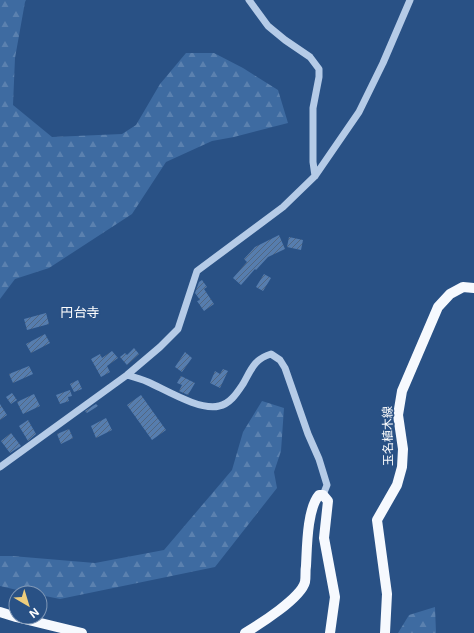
<svg xmlns="http://www.w3.org/2000/svg" width="474" height="633" font-family="Inter,'Noto Sans JP',sans-serif">
	<defs>
		<pattern id="forest-firs" width="22" height="20" patternUnits="userSpaceOnUse"><rect width="22" height="20" fill="#3e6ba1"/><path d="M5 1l3.5 6h-7zM16 11l3.5 6h-7z" fill="#5b81af"/></pattern>
		<pattern id="building-hatch" width="6" height="6" patternUnits="userSpaceOnUse"><rect width="6" height="6" fill="#567dae"/><path d="M-1 1l2-2M0 6l6-6M5 7l2-2" fill="none" stroke="#526782"/></pattern>
	</defs>
	<rect width="100%" height="100%" fill="#295185"/>
	<path fill="url(#forest-firs)" d="M 0,0 L 26,0 L 25,2 L 15,58 L 13,105 L 52,137 L 122,134 L 136,125 L 160,84 L 186,53 L 214,53 L 243,68 L 278,90 L 288,123 L 234,137 L 212,141 L 166,162 L 132,214 L 49,268 L 15,279 L 0,299 Z
		M 262,401 L 284,408 L 281,451 L 274,472 L 277,488 L 215,567 L 60,599 L 40,595 L 40,593 L 30,593 L 0,586 L 0,556 L 12,556 L 95,563 L 164,550 L 232,470 L 243,432 Z
		M 435,607 L 436,633 L 398,633 L 409,615 Z"/>
	<path fill="url(#building-hatch)" d="M 279,235 L 285,249 L 268,257 L 256,270 L 255,269 L 241,285 L 233,278 L 247,262 L 244,259 L 255,247 Z
		M 289,237 L 303,240 L 301,250 L 287,247 Z
		M 264,274 L 271,278 L 263,291 L 256,287 Z
		M 202,280 L 207,287 L 204,289 L 214,304 L 204,311 L 197,301 L 200,300 L 195,293 L 199,282 Z
		M 46,313 L 49,324 L 27,330 L 24,319 Z
		M 45,334 L 50,343 L 31,353 L 26,344 Z
		M 134,348 L 139,354 L 127,365 L 120,357 L 125,353 L 127,355 Z
		M 112,351 L 118,358 L 107,366 L 110,372 L 101,377 L 91,359 L 100,354 L 102,358 Z
		M 185,352 L 192,358 L 182,372 L 175,367 Z
		M 29,366 L 33,374 L 13,383 L 9,374 Z
		M 223,369 L 228,371 L 220,388 L 210,383 L 215,371 L 220,374 Z
		M 181,376 L 195,383 L 188,395 L 179,391 L 182,385 L 177,383 Z
		M 78,380 L 82,389 L 74,392 L 70,384 Z
		M 70,390 L 72,396 L 68,397 L 69,401 L 60,404 L 56,395 Z
		M 12,393 L 17,400 L 11,404 L 6,397 Z
		M 34,394 L 40,406 L 23,414 L 17,402 Z
		M 141,395 L 166,430 L 152,440 L 127,405 Z
		M 0,404 L 7,415 L 0,420 Z
		M 96,404 L 98,406 L 87,413 L 85,411 Z
		M 106,418 L 112,430 L 96,438 L 91,426 Z
		M 28,420 L 36,434 L 28,441 L 19,426 Z
		M 69,429 L 73,438 L 61,444 L 57,434 Z
		M 11,433 L 21,446 L 10,453 L 1,441 Z"/>
	<g fill="none" stroke-linecap="round" stroke-linejoin="round">
		<path stroke="#b5cbe7" stroke-width="7" d="M 249,0 L 268,26 L 285,40 L 310,57 L 319,69 L 319,77 L 313,108 L 313,162 L 315,176
			M 127,375 C 134,377 141,379 148,382 C 166,390 200,411 219,406 C 230,404 237,393 243,384 C 251,370 254,359 271,354 L 280,360 L 285,368 L 308,434 L 319,459 L 327,485 L 323,495
			M 0,467 L 127,375 L 160,347 L 178,329 L 197,271 L 283,207 L 315,176 L 359,112 L 383,63 L 410,0"/>
		<path stroke="#f6f9fe" stroke-width="10" d="M 0,612 L 16,617
			M 16,617 L 82,633
			M 245,633 C 260,624 301,598 305,582 C 306,577 305,571 306,566 C 307,548 307,509 319,495 L 323,495 L 328,501 L 324,538 L 335,597 L 330,633
			M 385,633 L 387,594 L 377,520 L 397,485 L 402,467 L 403,449 L 398,415 L 402,391 L 438,307 L 450,294 L 463,287 L 474,288"/>
	</g>
	<g text-anchor="middle" stroke-width="3.5" stroke-linejoin="round" paint-order="stroke">
		<g font-size="12" fill="#fff" stroke="#295185">
			<text transform="translate(388 436) rotate(-91)" y="4">玉名植木線</text>
		</g>
		<g font-size="13" fill="#fff" stroke="#295185">
			<text x="80" y="317">円台寺</text>
		</g>
	</g>
	<g transform="translate(28 605) rotate(142)"><circle r="19" fill="#295185" stroke="#7f97b6"/>
	<path d="M0-3L7 15L0 10L-7 15Z" fill="#eecd7c"/>
	<text y="-6" font-size="11" font-weight="bold" text-anchor="middle" fill="#ffffff">N</text>
	</g>
</svg>
